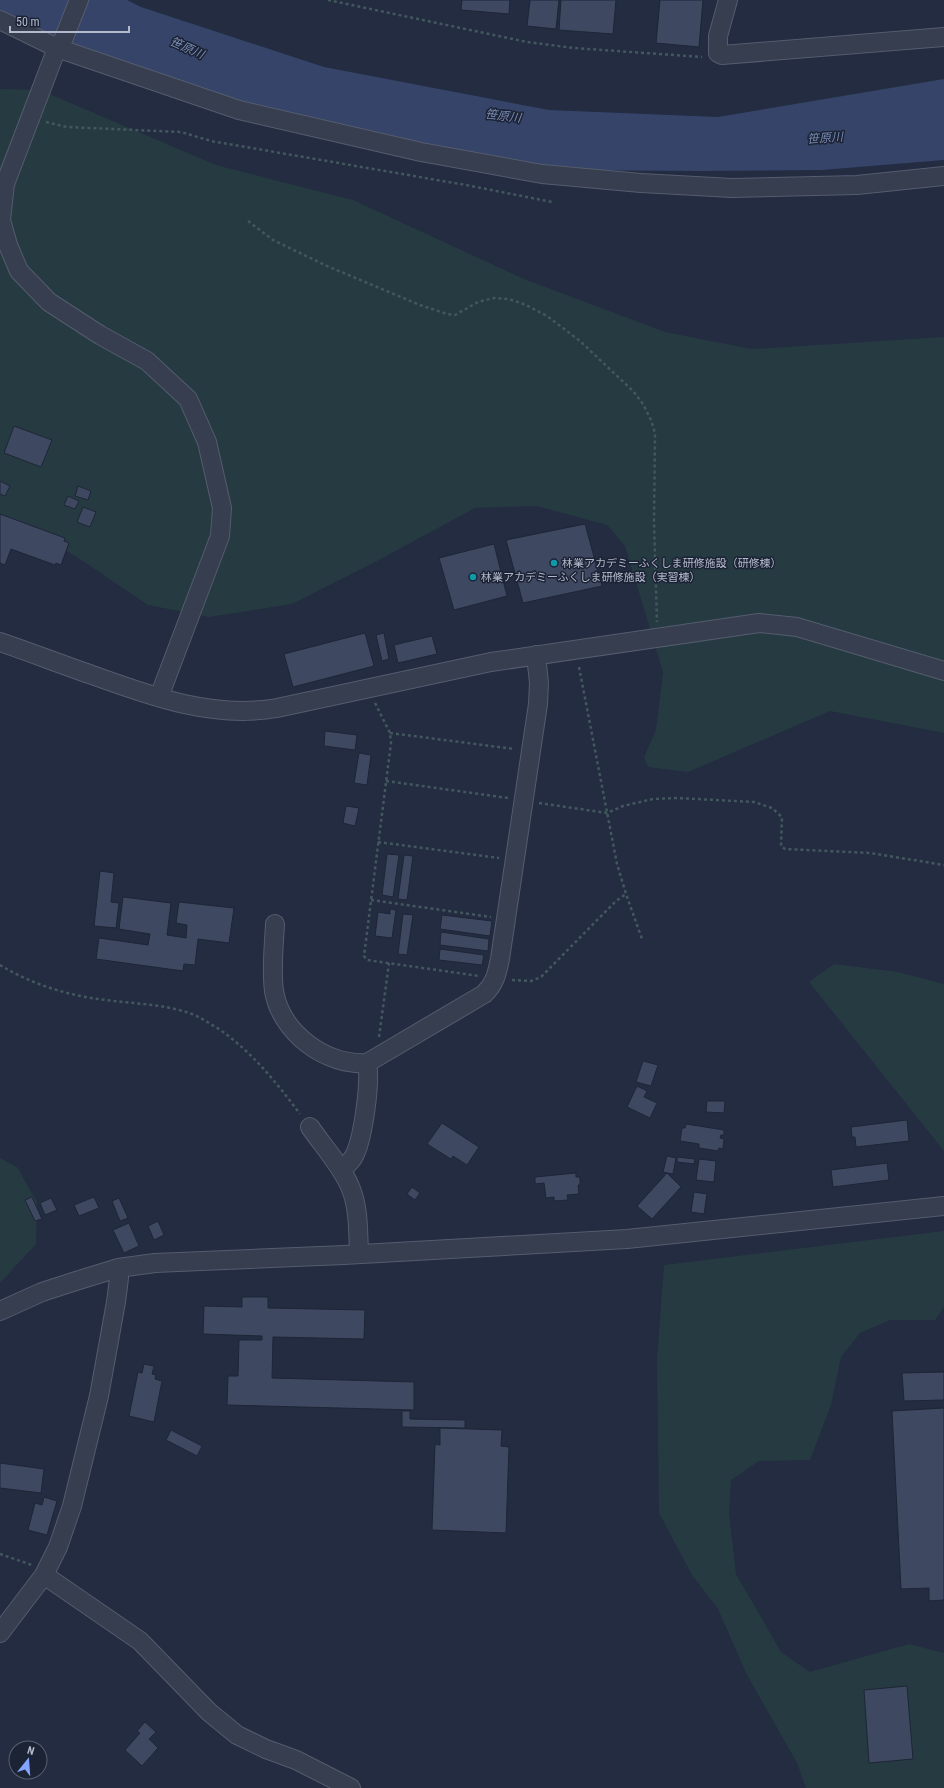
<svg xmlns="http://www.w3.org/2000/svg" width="944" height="1788" font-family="'Roboto Condensed','Noto Sans JP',sans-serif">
	<rect width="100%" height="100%" fill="#232c40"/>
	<path fill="#253b41" d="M 0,89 L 40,90 L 216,165 L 353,200 L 524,279 L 665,332 L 752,349 L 944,337 L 944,733 L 830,711 L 688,772 L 648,767 L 644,757 L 656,730 L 663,672 L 625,546 L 607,525 L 537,506 L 475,508 L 377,561 L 292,604 L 209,617 L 148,605 L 77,557 L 0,515 Z
		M 834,964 L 898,972 L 944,984 L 944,1151 L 809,982 Z
		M 0,1158 L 17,1167 L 37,1202 L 36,1244 L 0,1283 Z
		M 944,1231 L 944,1307 L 935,1320 L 890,1320 L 860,1333 L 841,1357 L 831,1405 L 810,1460 L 759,1461 L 731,1480 L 729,1513 L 736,1574 L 781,1652 L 810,1672 L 909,1644 L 944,1653 L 944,1788 L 806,1788 L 797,1763 L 746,1673 L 718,1609 L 692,1575 L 659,1513 L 657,1359 L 664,1265 Z"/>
	<path fill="#354468" d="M 0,0 L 127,0 L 141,7 L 324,67 L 549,110 L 718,117 L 944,79 L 944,160 L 822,170 L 700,171 L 552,170 L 359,139 L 121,75 L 0,16 Z"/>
	<path fill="#3f4861" stroke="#1e2537" d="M 462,0 L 510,0 L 509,14 L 461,10 Z
		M 530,0 L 559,0 L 556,29 L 527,26 Z
		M 561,0 L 616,0 L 613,34 L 559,30 Z
		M 660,0 L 703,0 L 699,47 L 656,43 Z
		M 14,426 L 52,440 L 41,467 L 4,453 Z
		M 0,481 L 10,486 L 5,496 L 0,494 Z
		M 78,486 L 91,491 L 88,500 L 75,496 Z
		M 68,496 L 79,501 L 75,509 L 64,505 Z
		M 83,507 L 96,512 L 90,527 L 77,522 Z
		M 0,514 L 65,538 L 64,541 L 69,543 L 61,565 L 56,563 L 55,565 L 11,549 L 5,565 L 0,563 Z
		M 585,524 L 602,586 L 523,603 L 506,540 Z
		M 494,544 L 507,596 L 454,610 L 439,558 Z
		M 365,633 L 374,666 L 293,687 L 284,654 Z
		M 384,633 L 389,659 L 382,661 L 376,635 Z
		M 432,636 L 437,654 L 398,663 L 394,645 Z
		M 325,731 L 357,735 L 355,750 L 324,746 Z
		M 359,753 L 371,755 L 367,785 L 354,783 Z
		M 346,806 L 359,808 L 355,826 L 343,823 Z
		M 387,854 L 399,855 L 393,897 L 382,895 Z
		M 404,855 L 413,856 L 407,900 L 398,899 Z
		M 100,871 L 114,873 L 111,902 L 119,903 L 116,928 L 94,926 Z
		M 123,897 L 171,903 L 167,935 L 186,938 L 187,925 L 176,923 L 179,902 L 234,908 L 229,943 L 198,939 L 195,965 L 184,964 L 183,971 L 96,959 L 99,938 L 148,945 L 150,934 L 119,929 Z
		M 390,909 L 396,910 L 392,938 L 375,936 L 378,912 L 390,914 Z
		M 403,914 L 413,915 L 407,955 L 398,954 Z
		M 442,915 L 492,921 L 490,936 L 440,929 Z
		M 441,932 L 489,939 L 488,951 L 440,945 Z
		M 440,949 L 484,955 L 482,965 L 439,960 Z
		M 643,1061 L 658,1065 L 651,1086 L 636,1082 Z
		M 637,1086 L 647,1091 L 644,1097 L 657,1103 L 650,1118 L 627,1107 Z
		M 707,1101 L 725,1101 L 724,1113 L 706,1112 Z
		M 907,1120 L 909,1141 L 856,1147 L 855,1137 L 852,1137 L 851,1127 Z
		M 442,1123 L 479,1147 L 467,1165 L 453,1156 L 451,1159 L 427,1144 Z
		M 686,1124 L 724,1130 L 724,1135 L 721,1135 L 720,1138 L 724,1139 L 723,1149 L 719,1148 L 718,1151 L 699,1148 L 699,1144 L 680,1141 L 682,1128 L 685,1128 Z
		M 667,1156 L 676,1158 L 673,1174 L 663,1172 Z
		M 677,1157 L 695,1159 L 694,1164 L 677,1162 Z
		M 699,1159 L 716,1161 L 714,1182 L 696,1180 Z
		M 887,1163 L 889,1180 L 833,1187 L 831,1170 Z
		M 576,1173 L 576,1177 L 580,1177 L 580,1185 L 578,1185 L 579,1194 L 567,1195 L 568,1200 L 554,1201 L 554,1197 L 546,1198 L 544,1183 L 535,1184 L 535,1177 Z
		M 667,1173 L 681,1187 L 652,1219 L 637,1206 Z
		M 412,1187 L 420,1193 L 415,1200 L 407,1194 Z
		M 694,1192 L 707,1194 L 704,1214 L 691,1212 Z
		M 32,1197 L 42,1219 L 35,1221 L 25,1200 Z
		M 94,1197 L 99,1208 L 79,1216 L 74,1205 Z
		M 51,1198 L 57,1210 L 45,1215 L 40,1203 Z
		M 119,1198 L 128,1218 L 120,1221 L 112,1201 Z
		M 158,1221 L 164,1235 L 154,1240 L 148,1226 Z
		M 129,1223 L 139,1246 L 124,1253 L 113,1230 Z
		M 242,1297 L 268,1297 L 268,1308 L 365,1310 L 364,1339 L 273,1337 L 272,1378 L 414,1382 L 414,1410 L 227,1405 L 228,1376 L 238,1376 L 239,1340 L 262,1340 L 262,1336 L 203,1334 L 204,1306 L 242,1307 Z
		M 144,1364 L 154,1366 L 152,1374 L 156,1375 L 155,1379 L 162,1381 L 154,1422 L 129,1416 L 138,1372 L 142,1373 Z
		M 944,1372 L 944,1400 L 904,1401 L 902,1373 Z
		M 944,1408 L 944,1600 L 929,1601 L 929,1588 L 901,1589 L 892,1411 Z
		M 402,1411 L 410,1411 L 410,1419 L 465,1420 L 465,1428 L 402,1427 Z
		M 440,1428 L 502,1430 L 501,1446 L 509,1447 L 506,1533 L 432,1530 L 435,1444 L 440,1445 Z
		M 171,1430 L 202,1446 L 197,1456 L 166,1440 Z
		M 0,1463 L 44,1469 L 41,1493 L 0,1488 Z
		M 44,1497 L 57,1501 L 47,1535 L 28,1530 L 35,1503 L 42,1505 Z
		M 907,1686 L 913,1759 L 869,1763 L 864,1690 Z
		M 145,1722 L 156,1732 L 149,1739 L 158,1748 L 142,1766 L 125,1750 L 140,1733 L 137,1731 Z"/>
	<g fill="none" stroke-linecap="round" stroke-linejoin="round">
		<g stroke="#555c6e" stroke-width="20">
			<path id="minor" d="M 79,0 L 63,40 L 57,48 L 5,184 L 1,220 L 8,245 L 19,271 L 49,302 L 100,335 L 147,361 L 188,399 L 207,442 L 222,508 L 220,536 L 159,697
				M 728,0 L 718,36 L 718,53 L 722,55 L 944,37
				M 0,20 L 57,48 L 239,110 L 421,152 L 542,174 L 641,183 L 732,188 L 857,185 L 944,176
				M 0,642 C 32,653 63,665 95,676 C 153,697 214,719 277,708 L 491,662 L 759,623 L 797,627 L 944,671
				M 275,924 C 274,946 271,969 274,991 C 281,1033 326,1066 367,1063
				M 310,1127 C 323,1146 343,1168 351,1189 C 359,1209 358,1233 359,1254
				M 341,1170 C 347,1165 352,1161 355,1154 C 363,1137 371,1082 367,1063 L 484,994 C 495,984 497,973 500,959 L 538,704 L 539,683 L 536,655
				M 0,1311 L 42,1292 L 76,1281 L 118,1268 L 155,1263 L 344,1255 L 627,1239 L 944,1206
				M 44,1575 L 140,1641 L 209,1712 L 237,1735 L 266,1749 L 296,1760 L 351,1788
				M 0,1633 L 44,1575 L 58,1547 L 72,1506 L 99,1396 L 116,1302 L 119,1278 L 118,1268"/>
		</g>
		<path stroke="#43585e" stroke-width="2.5" stroke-dasharray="3 3" stroke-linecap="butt" d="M 328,0 L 527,42 L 574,48 L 702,57
			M 46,122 L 67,127 L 181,132 L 211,141 L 466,185 L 552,202
			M 248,221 L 273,240 L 327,266 L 420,305 L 447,314 L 455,315 L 478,302 L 494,298 L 509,299 L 526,305 L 547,316 L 580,341 L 633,391 L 643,404 L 651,420 L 655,433 L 654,522 L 657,622
			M 579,667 L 617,864 L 626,894 L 642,939
			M 375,703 L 390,733 L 391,743 L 364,956 L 367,960 L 479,976
			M 390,733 L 514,749
			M 386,781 L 508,798
			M 539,803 L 607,813 L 623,806 L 653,799 L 677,798 L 754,802 L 772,808 L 782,817 L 781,846 L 785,849 L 870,853 L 944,865
			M 378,842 L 499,858
			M 371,900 L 491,917
			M 0,965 C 31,984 69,996 106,1000 C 135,1004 165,1004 192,1014 C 202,1018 210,1024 219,1029 C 252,1052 276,1082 300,1114
			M 512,980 L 531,981 L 541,977 L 616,901 L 626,894
			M 379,1037 L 389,963
			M 0,1554 L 32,1565"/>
		<use href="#minor" stroke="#373e50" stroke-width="18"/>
	</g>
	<g fill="#0f9aa8" stroke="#1c2335" stroke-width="1.5">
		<circle cx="554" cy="563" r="4"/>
		<circle cx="473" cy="577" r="4"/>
	</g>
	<g text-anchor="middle" stroke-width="3" stroke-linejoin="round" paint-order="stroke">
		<g font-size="11" fill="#b3bacb" stroke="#1c2335" text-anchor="start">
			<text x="562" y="567">林業アカデミーふくしま研修施設（研修棟）</text>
			<text x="481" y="581">林業アカデミーふくしま研修施設（実習棟）</text>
		</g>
		<g font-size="12" font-style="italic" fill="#798bb4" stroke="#1c2335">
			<text transform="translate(187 48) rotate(24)" y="4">笹原川</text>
			<text transform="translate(503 116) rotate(7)" y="4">笹原川</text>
			<text transform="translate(825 138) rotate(-4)" y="4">笹原川</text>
		</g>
	</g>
	<g transform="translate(28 1760) rotate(17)"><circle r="19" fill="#1c2335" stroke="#585f71"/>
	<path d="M0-3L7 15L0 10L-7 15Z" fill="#84a5ff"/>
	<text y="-6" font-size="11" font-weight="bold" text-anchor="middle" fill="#b3bacb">N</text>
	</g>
	<path d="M10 26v6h119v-6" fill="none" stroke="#b3bacb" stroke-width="2"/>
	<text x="16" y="26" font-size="12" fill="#b3bacb" stroke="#1c2335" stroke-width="3" paint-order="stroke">50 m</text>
</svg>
